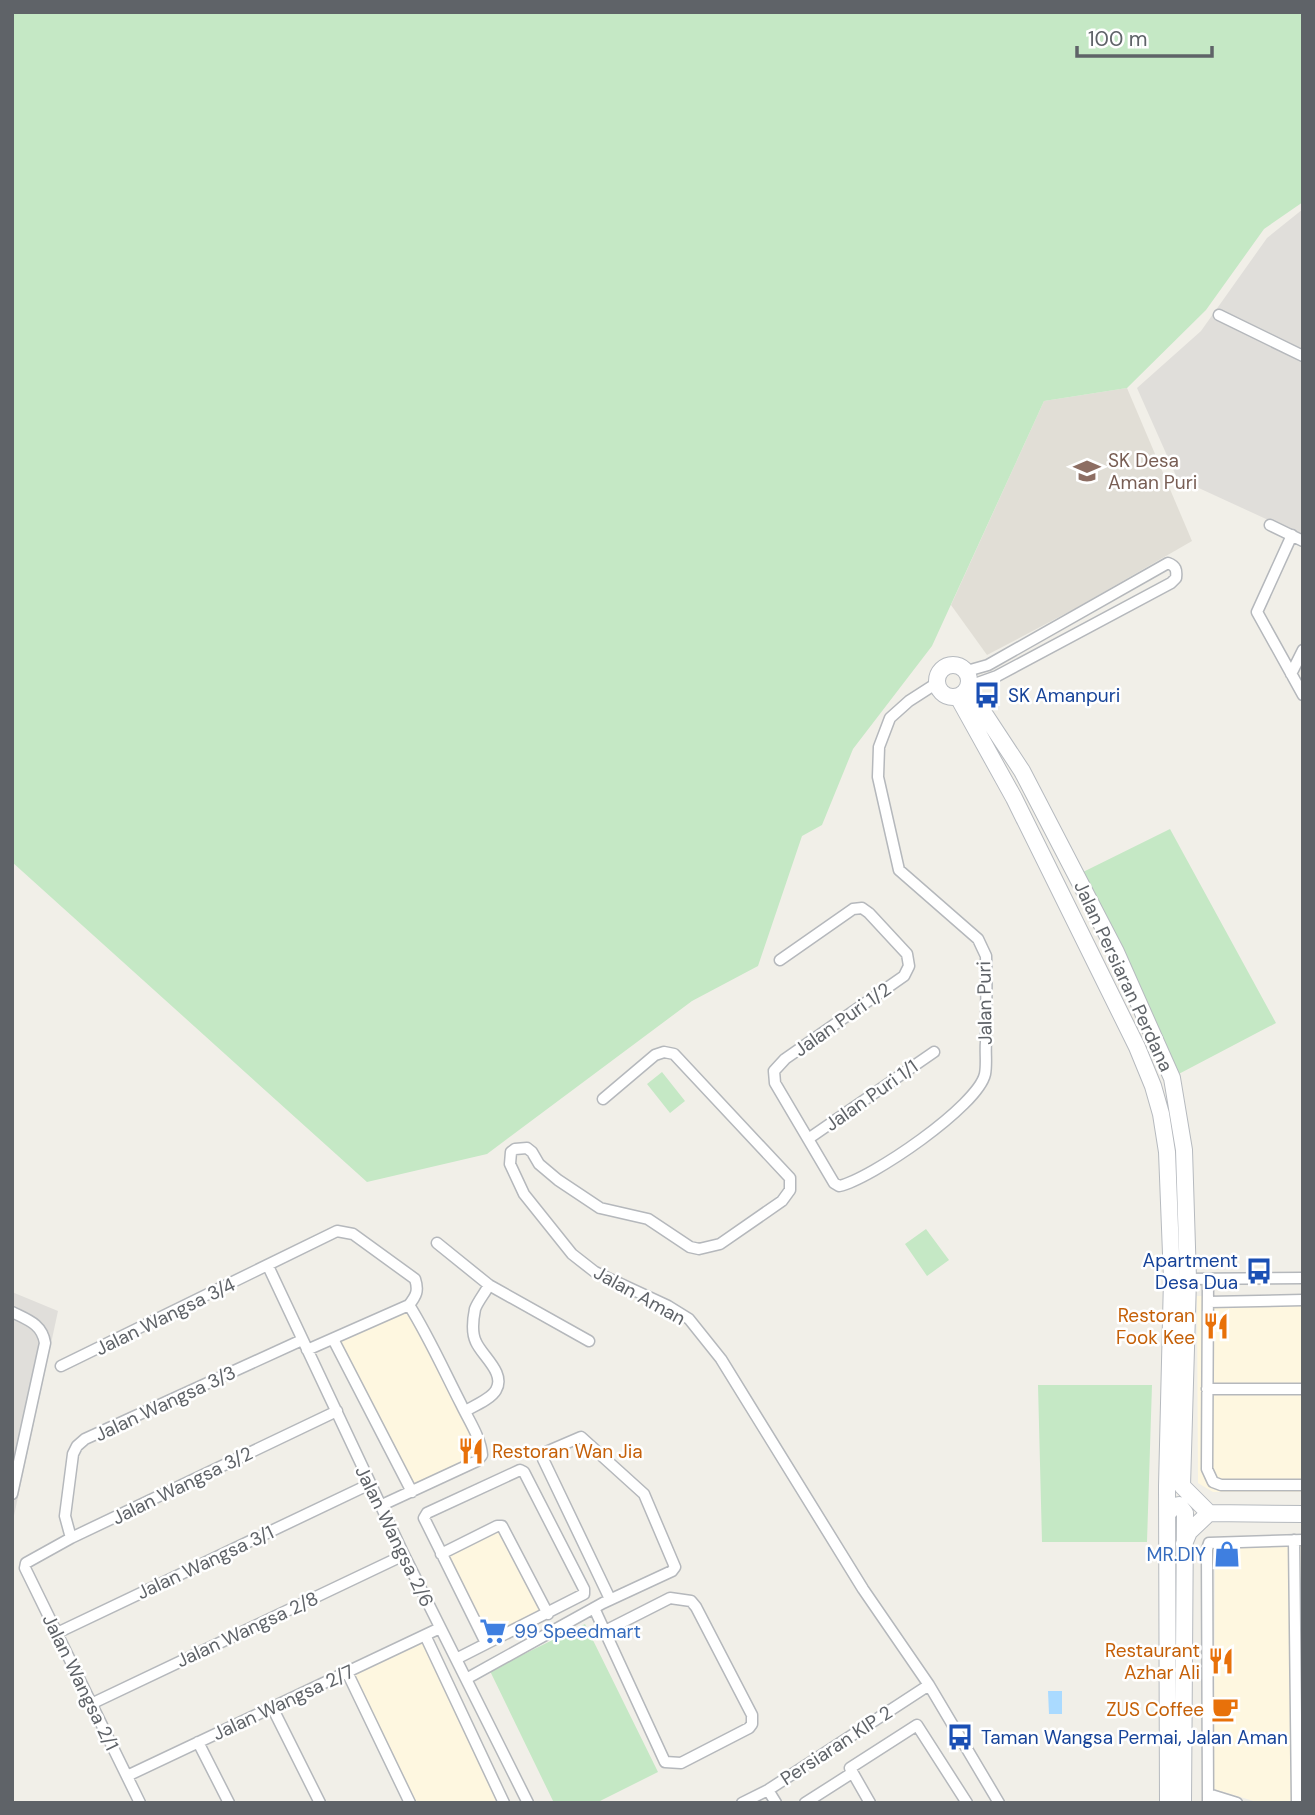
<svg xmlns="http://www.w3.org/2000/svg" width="1315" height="1815" font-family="'DM Sans',sans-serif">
	<rect width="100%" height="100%" fill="#f1efe8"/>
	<path fill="#fef7e0" d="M 1303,1295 L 1303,1492 L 1213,1492 L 1198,1483 L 1197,1296 Z
		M 408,1310 L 478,1449 L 476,1457 L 413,1488 L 338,1340 Z
		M 499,1530 L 542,1613 L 488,1638 L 446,1556 Z
		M 1221,1544 L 1303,1545 L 1303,1803 L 1260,1803 L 1214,1789 L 1215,1550 Z
		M 424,1642 L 500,1803 L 415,1803 L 355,1674 Z"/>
	<path fill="#e0deda" d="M 1303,209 L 1303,536 L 1177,478 L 1137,388 L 1201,331 L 1267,238 Z
		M 12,1292 L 58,1311 L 12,1525 Z"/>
	<path fill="#e1ded6" d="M 1127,388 L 1192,541 L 1076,608 L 987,655 L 951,605 L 1044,401 Z"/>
	<path fill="#c5e8c5" d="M 12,12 L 1303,12 L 1303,202 L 1264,229 L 1206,310 L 1127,388 L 1044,401 L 932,646 L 853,749 L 822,825 L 802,836 L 758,966 L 692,1001 L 487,1154 L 367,1182 L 12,862 Z
		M 1170,829 L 1276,1023 L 1173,1077 L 1079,874 Z
		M 662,1072 L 685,1101 L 670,1113 L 647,1084 Z
		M 926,1229 L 949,1260 L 927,1276 L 905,1244 Z
		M 1038,1385 L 1152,1385 L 1147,1542 L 1042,1542 Z
		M 585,1624 L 658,1772 L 596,1803 L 554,1803 L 490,1671 Z"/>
	<path fill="#aadaff" d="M 1048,1691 L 1062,1691 L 1062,1714 L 1049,1714 Z"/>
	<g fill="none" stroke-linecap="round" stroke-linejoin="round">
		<g stroke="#b5b8bc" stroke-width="13">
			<path id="street" d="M 1219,315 L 1303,356
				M 1270,525 L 1303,541
				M 1292,535 L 1257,612 L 1303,695
				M 967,671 L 988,665 L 1168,563 C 1176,566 1177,570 1176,578 L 1171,583 L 997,676 L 969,686
				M 1291,674 L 1303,650
				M 780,960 L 853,909 L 862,908 L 869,913 L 907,954 L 909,966 L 904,976 L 785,1059 L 774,1071 L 775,1083 L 834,1183 L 839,1186 C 871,1179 978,1106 985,1074 C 987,1064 985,1052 986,1042 C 986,1013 987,984 986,956 L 978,939 L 899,870 L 878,777 L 879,747 L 890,718 L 909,701 L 937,683
				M 603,1099 L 655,1055 L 664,1052 L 674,1054 L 790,1178 L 790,1190 L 782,1201 L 720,1244 L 699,1249 L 690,1247 L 648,1219 L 600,1208 L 558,1180 L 539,1164 L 532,1152 L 527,1148 L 515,1149 L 511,1152 L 510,1164 L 524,1194 L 572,1254 L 595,1272 L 668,1306 L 689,1319 L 721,1359 L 863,1589 L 929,1685 L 999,1803
				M 808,1139 L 934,1052
				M 437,1243 L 489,1285 L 589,1341
				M 268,1266 L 404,1555 L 528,1803
				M 1182,1279 L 1303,1278
				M 1208,1279 L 1207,1469 L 1213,1482 L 1221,1485 L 1303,1485
				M 1208,1302 L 1303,1300
				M 12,1312 C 28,1320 42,1324 45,1343 L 12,1494
				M 333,1339 L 412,1492
				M 307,1350 L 409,1305
				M 61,1366 L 337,1231 L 353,1234 L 415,1279 C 419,1291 416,1296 409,1305
				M 1207,1389 L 1303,1389
				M 465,1411 C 474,1406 491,1399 496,1390 C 506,1373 482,1356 476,1342 C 471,1332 473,1319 475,1309 C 478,1301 485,1293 489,1285
				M 382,1505 L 477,1461 L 482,1455 C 481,1438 468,1419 461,1404 C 444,1371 429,1337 409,1305
				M 71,1538 L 65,1516 L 73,1454 L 77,1446 L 85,1439 L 302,1340
				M 1294,1540 L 1297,1803
				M 441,1554 L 497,1526 L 502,1526 L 548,1614
				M 594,1608 L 665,1762 L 681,1763 L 749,1728 L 752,1724 L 752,1715 L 696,1607 L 691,1601 L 670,1598 L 605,1631
				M 57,1633 L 370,1484
				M 425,1635 L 504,1803
				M 456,1659 L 584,1594 L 584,1589 L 524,1472 L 520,1470 L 427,1513 L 424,1518 L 486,1643
				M 347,1672 L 410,1803
				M 466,1679 L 603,1603 L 672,1571 L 675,1567 L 644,1494 L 581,1437 L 546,1452 L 543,1459 L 610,1599
				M 91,1704 L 404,1555
				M 272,1707 L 320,1803
				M 198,1742 L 229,1803
				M 127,1776 L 440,1628
				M 768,1790 L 776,1803
				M 1208,1794 L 1237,1803
				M 140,1803 L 25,1568 L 26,1563 L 71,1538 L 337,1411
				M 742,1803 L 768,1790 L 929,1685
				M 805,1803 L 852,1773
				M 870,1803 L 850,1768 L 917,1725 L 967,1803
				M 1208,1803 L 1207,1549 L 1209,1543 L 1303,1540"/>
		</g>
		<g stroke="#b6babf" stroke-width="18">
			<path id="secondary" d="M937 681a16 16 0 1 1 32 0a16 16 0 1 1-32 0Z
				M 968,689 L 1022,771 L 1116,952 L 1172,1078 L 1184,1150 L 1188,1279 L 1182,1486
				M 958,697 L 1014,798 L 1137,1047 L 1153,1086 L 1161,1114 L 1167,1152 L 1172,1279 L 1167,1486 L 1168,1803
				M 1182,1486 L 1209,1513
				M 1168,1513 L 1174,1506 L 1179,1505 L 1185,1513 L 1183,1803
				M 1184,1544 L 1189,1532 L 1209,1513 L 1303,1514"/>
		</g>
		<use href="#street" stroke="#fff" stroke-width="10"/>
		<use href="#secondary" stroke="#fff" stroke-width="16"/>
	</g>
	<defs>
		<g id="school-bare" transform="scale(2.1)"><path d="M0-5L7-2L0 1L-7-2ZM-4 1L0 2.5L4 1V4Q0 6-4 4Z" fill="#8d6e63" stroke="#fff" stroke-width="2.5" paint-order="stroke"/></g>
		<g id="bus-bare" transform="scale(2.1)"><path d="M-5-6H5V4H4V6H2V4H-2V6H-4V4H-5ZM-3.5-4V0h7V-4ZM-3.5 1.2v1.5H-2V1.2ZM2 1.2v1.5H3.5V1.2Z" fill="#1a4fb4" stroke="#fff" stroke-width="2.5" paint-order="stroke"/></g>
		<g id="restaurant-bare" transform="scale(2.1)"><path d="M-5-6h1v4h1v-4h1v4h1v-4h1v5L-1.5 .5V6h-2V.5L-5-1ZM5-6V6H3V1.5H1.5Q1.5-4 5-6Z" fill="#e8710a" stroke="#fff" stroke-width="2.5" paint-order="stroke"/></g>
		<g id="shop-bare" transform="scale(2.1)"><path d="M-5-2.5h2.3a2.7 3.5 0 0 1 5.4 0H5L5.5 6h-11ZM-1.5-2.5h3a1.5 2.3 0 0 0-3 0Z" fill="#3f7fe0" stroke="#fff" stroke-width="2.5" paint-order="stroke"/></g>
		<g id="supermarket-bare" transform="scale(2.1)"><path d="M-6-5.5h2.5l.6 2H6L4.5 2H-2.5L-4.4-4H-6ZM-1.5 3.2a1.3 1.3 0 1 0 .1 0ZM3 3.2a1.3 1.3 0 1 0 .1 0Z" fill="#3f7fe0" stroke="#fff" stroke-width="2.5" paint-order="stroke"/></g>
		<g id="cafe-bare" transform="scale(2.1)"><path d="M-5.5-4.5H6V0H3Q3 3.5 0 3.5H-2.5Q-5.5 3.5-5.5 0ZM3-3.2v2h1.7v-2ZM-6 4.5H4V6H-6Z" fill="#e8710a" stroke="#fff" stroke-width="2.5" paint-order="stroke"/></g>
	</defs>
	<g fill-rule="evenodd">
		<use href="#school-bare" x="1087" y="471"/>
		<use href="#bus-bare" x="987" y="695"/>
		<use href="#bus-bare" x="1259" y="1271"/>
		<use href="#restaurant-bare" x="1216" y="1326"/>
		<use href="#restaurant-bare" x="471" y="1451"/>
		<use href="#shop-bare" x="1227" y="1554"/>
		<use href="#supermarket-bare" x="493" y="1631"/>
		<use href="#restaurant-bare" x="1221" y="1661"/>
		<use href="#cafe-bare" x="1225" y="1709"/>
		<use href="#bus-bare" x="960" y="1737"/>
	</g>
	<g text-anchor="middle" stroke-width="5" stroke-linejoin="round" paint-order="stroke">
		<g font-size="19" fill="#785e54" stroke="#fff" text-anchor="start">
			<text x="1108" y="467">SK Desa<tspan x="1108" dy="22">Aman Puri</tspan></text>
		</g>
		<g font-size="19" fill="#164399" stroke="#fff" text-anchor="start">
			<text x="1008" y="702">SK Amanpuri</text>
			<text x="1238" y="1267" text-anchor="end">Apartment<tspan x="1238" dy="22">Desa Dua</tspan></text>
			<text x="981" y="1744">Taman Wangsa Permai, Jalan Aman</text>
		</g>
		<g font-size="19" fill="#5f6368" stroke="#fff">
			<text transform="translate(1124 976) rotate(65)" y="7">Jalan Persiaran Perdana</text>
			<text transform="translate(984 1003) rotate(-91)" y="7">Jalan Puri</text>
			<text transform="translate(842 1019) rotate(-35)" y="7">Jalan Puri 1/2</text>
			<text transform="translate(871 1095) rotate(-35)" y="7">Jalan Puri 1/1</text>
			<text transform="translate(640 1295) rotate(29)" y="7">Jalan Aman</text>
			<text transform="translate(165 1316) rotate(-26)" y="7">Jalan Wangsa 3/4</text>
			<text transform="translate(165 1403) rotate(-25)" y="7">Jalan Wangsa 3/3</text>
			<text transform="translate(182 1485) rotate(-26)" y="7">Jalan Wangsa 3/2</text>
			<text transform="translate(395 1536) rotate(64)" y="7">Jalan Wangsa 2/6</text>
			<text transform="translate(205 1562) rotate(-25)" y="7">Jalan Wangsa 3/1</text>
			<text transform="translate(247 1629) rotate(-25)" y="7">Jalan Wangsa 2/8</text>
			<text transform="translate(81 1682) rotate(64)" y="7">Jalan Wangsa 2/1</text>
			<text transform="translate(283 1702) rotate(-25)" y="7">Jalan Wangsa 2/7</text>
			<text transform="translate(836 1745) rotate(-33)" y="7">Persiaran KIP 2</text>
		</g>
		<g font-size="19" fill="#c56008" stroke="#fff" text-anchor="end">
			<text x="1195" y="1322">Restoran<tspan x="1195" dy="22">Fook Kee</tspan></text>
			<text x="492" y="1458" text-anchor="start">Restoran Wan Jia</text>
			<text x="1200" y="1657">Restaurant<tspan x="1200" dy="22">Azhar Ali</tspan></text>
			<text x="1204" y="1716">ZUS Coffee</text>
		</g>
		<g font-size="19" fill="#366cbe" stroke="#fff" text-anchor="end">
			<text x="1206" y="1561">MR.DIY</text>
			<text x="514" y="1638" text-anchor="start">99 Speedmart</text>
		</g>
	</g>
	<rect width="1315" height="1815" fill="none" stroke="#5f6368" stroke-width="28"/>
	<path d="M1077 46v10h135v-10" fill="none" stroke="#5f6368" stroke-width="3.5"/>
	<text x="1088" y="46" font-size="21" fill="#5f6368" stroke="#ffffff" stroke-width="5" paint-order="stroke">100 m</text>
</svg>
